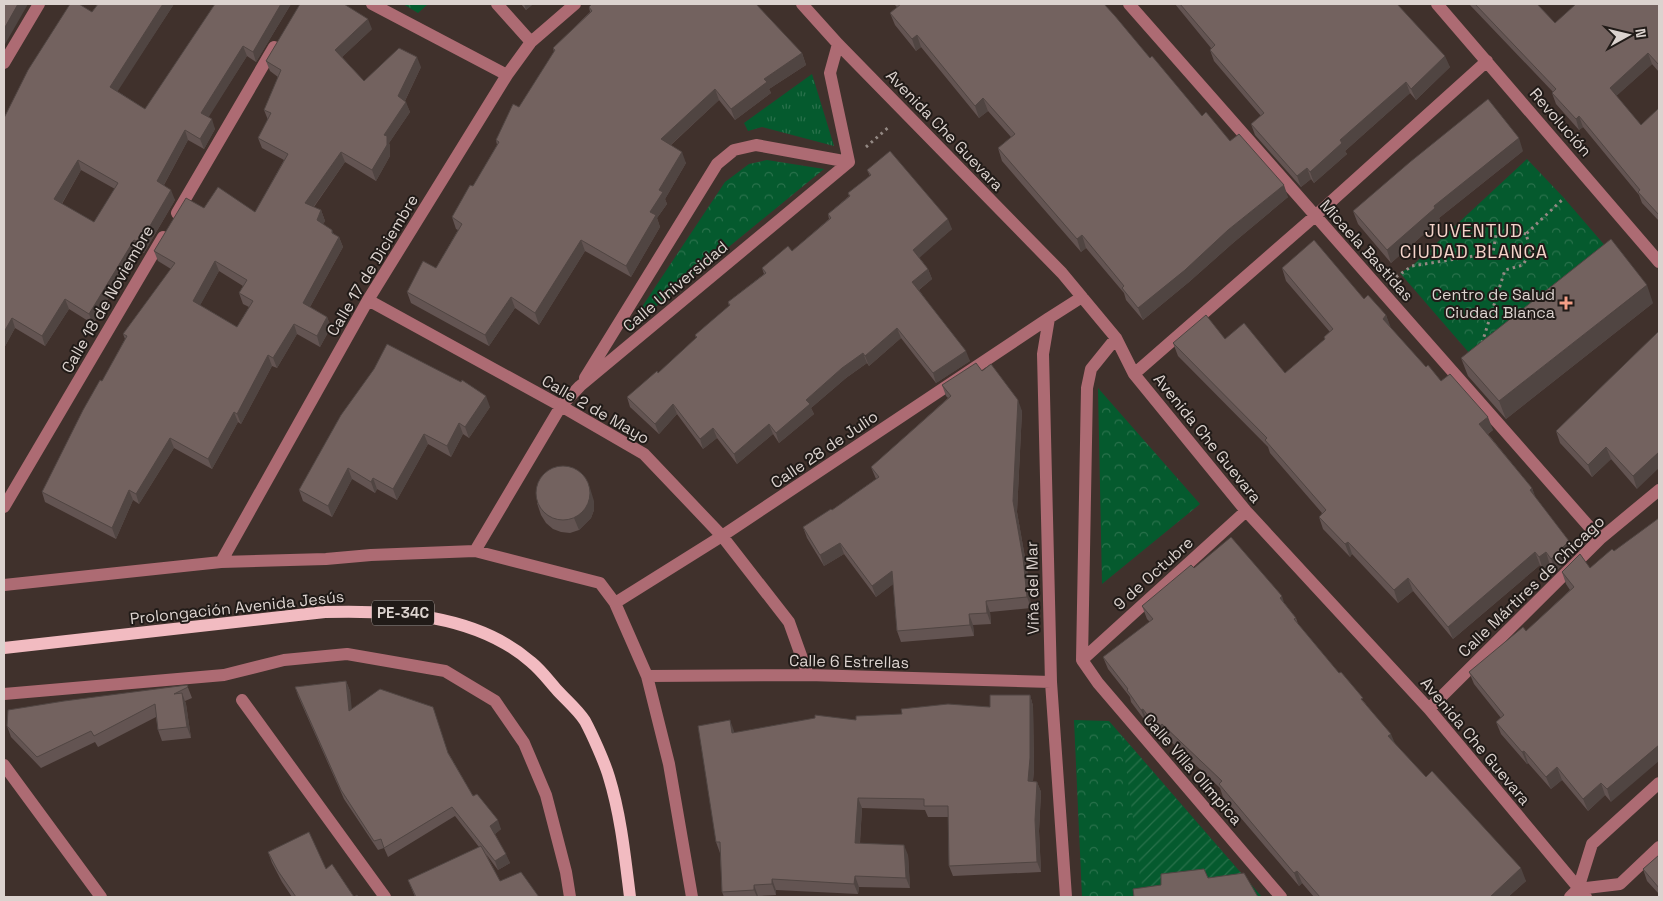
<svg xmlns="http://www.w3.org/2000/svg" width="1663" height="901" font-family="'Space Grotesk',sans-serif">
	<defs>
		<pattern id="grass-tufts" width="24" height="20" patternUnits="userSpaceOnUse" patternTransform="scale(1.25)"><rect width="24" height="20" fill="#055a2e"/><path d="M3 7l-1-3M5 7V3M7 7l1-3M15 17l-1-3M17 17v-4M19 17l1-3" fill="none" stroke="#29714b"/></pattern>
		<pattern id="forest-crowns" width="20" height="18" patternUnits="userSpaceOnUse" patternTransform="scale(1.25)"><rect width="20" height="18" fill="#055a2e"/><path d="M2 6a3 3 0 1 1 6 0M12 15a3 3 0 1 1 6 0" fill="none" stroke="#29714b"/></pattern>
		<pattern id="garden-furrows" width="10" height="10" patternUnits="userSpaceOnUse" patternTransform="scale(1.25)"><rect width="10" height="10" fill="#055a2e"/><path d="M-1 1l2-2M0 10L10 0M9 11l2-2" fill="none" stroke="#29714b"/></pattern>
	</defs>
	<rect width="100%" height="100%" fill="#40312c"/>
	<path fill="url(#grass-tufts)" d="M 812,74 L 834,146 L 762,127 L 748,131 L 744,123 Z"/>
	<path fill="url(#forest-crowns)" d="M 403,4 L 428,4 L 418,13 Z
		M 1527,159 L 1564,198 L 1607,248 L 1477,362 L 1400,273 L 1412,266 Z
		M 767,160 L 824,169 L 626,331 L 725,182 L 749,164 Z
		M 1098,388 L 1200,504 L 1102,584 Z
		M 1074,720 L 1109,721 L 1262,897 L 1082,897 Z"/>
	<path fill="url(#garden-furrows)" d="M 1122,736 L 1247,881 L 1143,893 Z"/>
	<g fill="none" stroke-linecap="round" stroke-linejoin="round">
		<path stroke="#948984" stroke-width="3" stroke-dasharray="2.5 4" stroke-linecap="butt" d="M 866,147 L 890,126
			M 1396,277 L 1412,266 L 1493,253 L 1496,235 L 1511,229 L 1526,234
			M 1482,343 L 1505,270 L 1523,265 L 1531,251 L 1526,234 L 1564,198"/>
		<path stroke="#ad6b73" stroke-width="12" d="M 372,4 L 507,75
			M 497,4 L 531,42
			M 802,4 L 838,44 L 1062,273 L 1116,338 L 1134,374 L 1246,511 L 1429,709 L 1586,897
			M 1129,4 L 1600,539
			M 1437,4 L 1659,262
			M 838,44 L 830,73 L 849,162
			M 4,63 L 39,4
			M 177,213 L 274,47
			M 368,300 L 561,406 L 644,454 L 722,536 L 789,622 L 808,675
			M 1134,374 L 1315,216 L 1487,61
			M 585,378 L 717,164 L 734,150 L 756,145 L 849,162
			M 4,507 L 163,237
			M 475,551 L 561,406 L 580,386 L 849,162
			M 221,562 L 368,300 L 507,75 L 531,42 L 575,4
			M 4,585 L 221,562 L 326,559 L 371,555 L 475,551 L 600,583 L 615,603 L 647,676 L 669,764 L 692,897
			M 615,603 L 722,536 L 1049,318
			M 1082,660 L 1087,388 L 1091,369 L 1116,338
			M 1082,660 L 1098,683 L 1281,897
			M 1082,660 L 1246,511
			M 647,676 L 808,675 L 1051,682
			M 4,694 L 224,675 L 284,660 L 347,654 L 445,671 L 495,701 L 524,743 L 546,795 L 566,872 L 570,897
			M 242,700 L 385,897
			M 1429,709 L 1600,539 L 1659,490
			M 4,765 L 101,897
			M 1578,889 L 1620,884 L 1659,847
			M 1066,897 L 1051,682 L 1043,354 L 1049,318 L 1082,297
			M 1570,897 L 1578,889 L 1592,844 L 1659,783"/>
		<path stroke="#f2bbc1" stroke-width="12" d="M 4,648 L 325,612 C 395,610 476,614 531,662 C 541,670 549,681 557,690 C 566,700 578,710 585,721 C 592,734 605,763 609,777 C 621,816 625,857 630,897"/>
	</g>
	<path fill="#635452" fill-rule="evenodd" d="M 98,4 L 174,4 L 117,91 L 145,109 L 215,4 L 291,4 L 256,62 L 247,56 L 208,117 L 215,129 L 204,149 L 188,140 L 164,185 L 175,200 L 144,253 L 138,250 L 93,324 L 69,309 L 45,346 L 15,328 L 4,348 L 92,12 ZM 81,170 L 115,189 L 94,222 L 62,204 Z
		M 521,4 L 533,4 L 526,10 Z
		M 894,4 L 1104,4 L 1150,58 L 1202,116 L 1288,197 L 1233,243 L 1189,282 L 1143,320 L 1126,300 L 1124,293 L 1086,248 L 1081,252 L 1002,161 L 998,148 L 1011,137 L 988,111 L 979,118 L 921,47 L 916,51 L 895,25 L 890,13 L 897,7 Z
		M 1175,4 L 1397,4 L 1450,67 L 1416,100 L 1410,93 L 1345,151 L 1347,154 L 1314,183 L 1311,179 L 1301,187 L 1255,135 L 1251,124 L 1261,116 L 1214,61 L 1210,50 L 1211,48 Z
		M 1469,4 L 1537,4 L 1555,23 L 1659,4 L 1659,72 L 1652,64 L 1616,96 L 1641,125 L 1659,108 L 1659,221 L 1642,203 L 1639,195 L 1583,127 L 1579,130 L 1556,104 L 1552,93 L 1553,92 Z
		M 589,7 L 802,53 L 806,65 L 769,89 L 771,93 L 735,120 L 719,100 L 671,145 L 686,163 L 665,199 L 667,204 L 657,218 L 660,227 L 631,277 L 585,251 L 539,325 L 515,308 L 489,346 L 411,303 L 407,292 L 436,268 L 458,230 L 456,229 L 452,217 L 473,186 L 497,145 L 496,140 L 519,107 L 554,52 L 553,48 L 590,12 Z
		M 372,29 L 342,57 L 364,81 L 421,67 L 405,101 L 410,112 L 389,143 L 390,146 L 390,156 L 376,181 L 345,162 L 314,207 L 321,210 L 325,221 L 323,224 L 334,234 L 339,237 L 343,247 L 310,307 L 327,317 L 331,327 L 320,347 L 297,334 L 277,368 L 272,366 L 241,424 L 238,422 L 212,469 L 174,448 L 139,504 L 133,500 L 116,539 L 45,502 L 42,492 L 125,339 L 123,334 L 171,269 L 158,261 L 154,251 L 204,208 L 255,212 L 284,160 L 262,148 L 258,138 L 268,120 L 264,110 L 278,77 L 270,71 L 266,61 ZM 219,271 L 243,286 L 239,293 L 243,304 L 249,307 L 237,327 L 200,305 Z
		M 1523,151 L 1439,218 L 1440,220 L 1391,263 L 1358,224 L 1353,211 Z
		M 867,170 L 952,229 L 919,257 L 928,269 L 932,279 L 919,290 L 970,361 L 936,383 L 901,338 L 869,366 L 867,363 L 846,378 L 811,408 L 814,414 L 779,443 L 773,434 L 737,464 L 717,438 L 703,449 L 677,414 L 659,434 L 630,407 L 627,397 L 658,373 L 696,338 L 695,335 L 729,306 L 728,302 L 764,274 L 762,268 L 792,251 L 829,219 L 828,214 L 849,196 L 848,193 L 870,176 Z
		M 1282,268 L 1364,299 L 1386,315 L 1390,327 L 1426,367 L 1441,381 L 1493,430 L 1488,434 L 1532,488 L 1535,497 L 1569,541 L 1574,553 L 1556,571 L 1550,565 L 1543,570 L 1540,565 L 1453,639 L 1413,591 L 1398,603 L 1352,554 L 1350,557 L 1323,529 L 1319,517 L 1322,513 L 1270,453 L 1268,447 L 1178,356 L 1173,343 L 1225,339 L 1285,373 L 1325,339 L 1324,337 L 1330,332 L 1286,281 Z
		M 1653,303 L 1506,419 L 1468,376 L 1461,358 Z
		M 1659,331 L 1637,489 L 1611,459 L 1592,477 L 1560,443 L 1556,431 Z
		M 982,371 L 1022,411 L 1017,512 L 1027,569 L 1031,608 L 990,612 L 991,624 L 973,625 L 974,636 L 901,642 L 897,631 L 893,584 L 876,597 L 844,554 L 824,566 L 807,538 L 803,527 L 832,510 L 876,479 L 871,467 L 948,398 L 946,396 L 942,385 Z
		M 490,407 L 469,438 L 463,434 L 451,457 L 428,444 L 397,500 L 377,489 L 375,493 L 352,479 L 332,517 L 303,501 L 299,490 L 341,415 Z
		M 594,501 L 594,510 L 591,518 L 579,530 L 570,533 L 561,532 L 553,529 L 546,523 L 541,515 L 537,503 Z
		M 1580,554 L 1611,802 L 1605,795 L 1588,811 L 1562,780 L 1551,789 L 1528,763 L 1527,764 L 1501,734 L 1496,722 L 1501,718 L 1474,684 L 1469,672 L 1526,631 L 1570,590 L 1566,584 L 1562,572 Z
		M 1194,568 L 1285,604 L 1296,618 L 1298,624 L 1339,673 L 1365,703 L 1394,743 L 1426,777 L 1526,881 L 1508,897 L 1314,897 L 1302,883 L 1299,886 L 1223,797 L 1220,788 L 1166,737 L 1162,741 L 1147,721 L 1146,722 L 1131,702 L 1130,697 L 1108,669 L 1103,657 L 1150,622 L 1147,619 L 1142,606 Z
		M 346,681 L 350,691 L 351,710 L 449,754 L 473,796 L 501,829 L 495,834 L 510,863 L 498,870 L 486,854 L 500,881 L 539,897 L 415,897 L 408,880 L 479,847 L 455,816 L 388,857 L 384,848 L 378,850 L 344,799 L 298,696 L 295,687 Z
		M 187,685 L 192,698 L 185,701 L 186,704 L 191,738 L 162,741 L 158,730 L 156,717 L 98,747 L 95,742 L 41,768 L 11,737 L 7,726 Z
		M 1030,695 L 1033,706 L 1034,769 L 1033,781 L 1037,782 L 1041,792 L 1039,831 L 1041,872 L 953,876 L 949,866 L 948,817 L 928,817 L 925,810 L 862,808 L 860,843 L 908,855 L 910,888 L 859,887 L 858,894 L 776,890 L 776,895 L 758,896 L 758,897 L 724,897 L 722,892 L 720,853 L 716,842 L 734,731 L 734,733 L 856,720 L 902,714 L 990,707 Z
		M 268,852 L 326,869 L 354,897 L 358,897 L 292,897 L 282,882 L 272,863 Z
		M 1659,855 L 1659,894 L 1647,881 L 1643,869 Z"/>
	<path fill="#504542" d="M 18,4 L 28,4 L 4,46 L 4,29 Z
		M 163,4 L 174,4 L 114,97 L 110,87 Z
		M 281,4 L 291,4 L 256,62 L 253,52 Z
		M 524,4 L 533,4 L 526,10 Z
		M 368,19 L 372,29 L 339,60 L 335,50 Z
		M 917,35 L 921,47 L 916,51 L 912,39 Z
		M 243,46 L 247,56 L 205,123 L 201,113 Z
		M 802,53 L 806,65 L 769,89 L 771,93 L 735,120 L 731,109 L 764,79 Z
		M 1648,53 L 1652,64 L 1613,99 L 1610,88 Z
		M 1445,56 L 1450,67 L 1416,100 L 1411,89 Z
		M 417,57 L 421,67 L 402,107 L 398,96 Z
		M 1406,82 L 1410,93 L 1345,151 L 1347,154 L 1314,183 L 1310,172 L 1340,140 Z
		M 715,89 L 719,100 L 665,150 L 661,139 Z
		M 983,98 L 988,111 L 979,118 L 975,106 Z
		M 406,102 L 410,112 L 389,143 L 390,146 L 390,156 L 376,181 L 372,170 L 384,135 Z
		M 1579,116 L 1583,127 L 1579,130 L 1576,119 Z
		M 212,119 L 215,129 L 204,149 L 200,139 Z
		M 185,130 L 188,140 L 160,192 L 157,181 Z
		M 1519,138 L 1523,151 L 1439,218 L 1440,220 L 1391,263 L 1387,250 L 1434,206 Z
		M 341,152 L 345,162 L 309,213 L 305,203 Z
		M 682,152 L 686,163 L 665,199 L 667,204 L 657,218 L 660,227 L 631,277 L 626,266 L 659,190 Z
		M 78,160 L 81,170 L 58,210 L 54,199 Z
		M 1307,168 L 1311,179 L 1301,187 L 1297,176 Z
		M 1284,185 L 1288,197 L 1233,243 L 1189,282 L 1143,320 L 1138,308 L 1228,230 Z
		M 171,190 L 175,200 L 144,253 L 140,243 Z
		M 321,210 L 325,221 L 320,230 L 317,220 Z
		M 948,219 L 952,229 L 917,260 L 913,250 Z
		M 332,230 L 336,240 L 339,237 L 343,247 L 306,314 L 303,303 L 332,233 Z
		M 1082,235 L 1086,248 L 1081,252 L 1077,239 Z
		M 134,240 L 138,250 L 93,324 L 89,314 Z
		M 581,240 L 585,251 L 539,325 L 535,313 Z
		M 215,261 L 219,271 L 197,311 L 193,301 Z
		M 928,269 L 932,279 L 916,292 L 912,282 Z
		M 1647,285 L 1653,303 L 1506,419 L 1499,401 Z
		M 511,297 L 515,308 L 489,346 L 485,335 Z
		M 65,299 L 69,309 L 45,346 L 42,336 Z
		M 1386,315 L 1391,328 L 1383,319 Z
		M 327,317 L 331,327 L 320,347 L 317,336 Z
		M 12,318 L 15,328 L 4,348 L 4,332 Z
		M 294,324 L 297,334 L 277,368 L 273,358 Z
		M 897,328 L 901,338 L 869,366 L 865,356 Z
		M 966,351 L 970,361 L 936,383 L 933,373 Z
		M 863,353 L 867,363 L 846,378 L 811,408 L 814,414 L 779,443 L 776,433 L 806,400 L 842,368 Z
		M 268,355 L 272,366 L 241,424 L 237,414 Z
		M 486,396 L 490,407 L 469,438 L 465,427 Z
		M 1018,400 L 1022,411 L 1017,512 L 1027,569 L 1031,608 L 1027,597 L 1013,501 Z
		M 673,404 L 677,414 L 659,434 L 655,424 Z
		M 234,412 L 238,422 L 212,469 L 208,459 Z
		M 1488,417 L 1493,430 L 1484,436 L 1479,424 Z
		M 459,423 L 463,434 L 451,457 L 447,446 Z
		M 769,424 L 773,434 L 737,464 L 734,454 Z
		M 713,428 L 717,438 L 703,449 L 700,439 Z
		M 424,434 L 428,444 L 397,500 L 393,489 Z
		M 170,438 L 174,448 L 139,504 L 136,494 Z
		M 1606,447 L 1611,459 L 1592,477 L 1588,465 Z
		M 1659,452 L 1659,468 L 1637,489 L 1633,476 Z
		M 348,468 L 352,479 L 332,517 L 328,506 Z
		M 373,478 L 377,489 L 375,493 L 371,482 Z
		M 590,488 L 594,501 L 594,510 L 591,518 L 579,530 L 574,518 Z
		M 1532,488 L 1537,501 L 1530,490 Z
		M 129,490 L 133,500 L 116,539 L 112,528 Z
		M 1569,541 L 1574,553 L 1556,571 L 1551,559 Z
		M 1348,542 L 1352,554 L 1350,557 L 1345,544 Z
		M 840,543 L 844,554 L 824,566 L 820,555 Z
		M 1535,552 L 1540,565 L 1453,639 L 1448,627 Z
		M 1546,552 L 1550,565 L 1543,570 L 1539,557 Z
		M 892,571 L 896,582 L 876,597 L 872,586 Z
		M 1408,578 L 1413,591 L 1398,603 L 1394,590 Z
		M 1282,596 L 1286,609 L 1280,598 Z
		M 986,601 L 990,612 L 991,624 L 987,613 Z
		M 969,614 L 973,625 L 974,636 L 970,625 Z
		M 346,681 L 350,691 L 353,720 L 349,711 Z
		M 182,693 L 186,704 L 191,738 L 187,727 Z
		M 1030,695 L 1033,706 L 1034,769 L 1032,791 L 1028,781 Z
		M 1143,709 L 1147,721 L 1146,722 L 1141,710 Z
		M 730,720 L 734,731 L 736,743 L 732,733 Z
		M 1162,724 L 1166,737 L 1162,741 L 1157,728 Z
		M 1391,734 L 1396,746 L 1388,736 Z
		M 1659,745 L 1659,761 L 1611,802 L 1607,789 Z
		M 1524,751 L 1528,763 L 1527,764 L 1522,752 Z
		M 1557,767 L 1562,780 L 1551,789 L 1546,777 Z
		M 1037,782 L 1041,792 L 1039,831 L 1041,872 L 1037,862 L 1035,820 Z
		M 1601,783 L 1605,795 L 1588,811 L 1583,799 Z
		M 858,798 L 862,808 L 859,854 L 855,843 Z
		M 498,820 L 501,829 L 494,835 L 490,826 Z
		M 904,845 L 908,855 L 910,888 L 906,878 Z
		M 506,854 L 510,863 L 498,870 L 495,861 Z
		M 1521,868 L 1526,881 L 1508,897 L 1490,897 Z
		M 1297,871 L 1302,883 L 1299,886 L 1294,873 Z
		M 855,876 L 859,887 L 858,894 L 854,884 Z
		M 772,879 L 776,890 L 776,895 L 772,884 Z
		M 754,885 L 758,896 L 758,897 L 757,897 L 754,890 Z"/>
	<path fill="#73625f" stroke="#504542" fill-rule="evenodd" d="M 4,4 L 18,4 L 4,29 Z
		M 70,4 L 79,4 L 92,12 L 98,4 L 163,4 L 110,87 L 145,109 L 215,4 L 281,4 L 253,52 L 243,46 L 201,113 L 212,119 L 200,139 L 185,130 L 157,181 L 171,190 L 140,243 L 134,240 L 89,314 L 65,299 L 42,336 L 12,318 L 4,332 L 4,118 L 28,70 ZM 78,160 L 118,183 L 94,222 L 54,199 Z
		M 300,4 L 344,4 L 368,19 L 335,50 L 364,81 L 399,48 L 417,57 L 398,96 L 406,102 L 384,135 L 387,136 L 387,145 L 372,170 L 341,152 L 305,203 L 321,210 L 317,220 L 332,230 L 332,233 L 339,237 L 303,303 L 327,317 L 317,336 L 294,324 L 273,358 L 268,355 L 237,414 L 234,412 L 208,459 L 170,438 L 136,494 L 129,490 L 112,528 L 42,492 L 83,410 L 100,380 L 102,381 L 127,336 L 123,334 L 175,263 L 154,251 L 186,198 L 204,208 L 218,187 L 255,212 L 288,154 L 258,138 L 271,113 L 264,110 L 281,70 L 266,61 ZM 215,261 L 247,280 L 239,293 L 253,301 L 237,327 L 193,301 Z
		M 592,4 L 756,4 L 802,53 L 764,79 L 767,82 L 731,109 L 715,89 L 661,139 L 682,152 L 659,190 L 663,192 L 650,212 L 656,215 L 626,266 L 581,240 L 535,313 L 511,297 L 485,335 L 407,292 L 423,261 L 436,268 L 462,224 L 452,217 L 470,185 L 473,186 L 499,142 L 496,140 L 513,104 L 519,107 L 555,50 L 553,48 L 592,11 L 589,7 Z
		M 901,4 L 1104,4 L 1115,16 L 1150,58 L 1152,56 L 1202,116 L 1206,112 L 1230,141 L 1239,134 L 1284,185 L 1228,230 L 1185,270 L 1138,308 L 1122,288 L 1124,286 L 1082,235 L 1077,239 L 998,148 L 1015,134 L 983,98 L 975,106 L 917,35 L 912,39 L 890,13 Z
		M 1180,4 L 1397,4 L 1445,56 L 1411,89 L 1406,82 L 1340,140 L 1342,143 L 1310,172 L 1307,168 L 1297,176 L 1251,124 L 1264,113 L 1210,50 L 1215,45 Z
		M 1475,4 L 1537,4 L 1555,23 L 1576,4 L 1659,4 L 1659,65 L 1648,53 L 1610,88 L 1641,125 L 1659,108 L 1659,215 L 1638,192 L 1640,190 L 1579,116 L 1576,119 L 1552,93 L 1556,89 Z
		M 1488,99 L 1519,138 L 1434,206 L 1435,208 L 1387,250 L 1353,211 L 1410,162 Z
		M 890,151 L 948,219 L 913,250 L 928,269 L 912,282 L 966,351 L 933,373 L 897,328 L 865,356 L 863,353 L 842,368 L 806,400 L 810,404 L 776,433 L 769,424 L 734,454 L 713,428 L 700,439 L 673,404 L 655,424 L 627,397 L 657,371 L 658,373 L 697,337 L 695,335 L 730,305 L 728,302 L 766,273 L 762,268 L 788,246 L 792,251 L 831,218 L 828,214 L 850,196 L 848,193 L 871,175 L 867,170 Z
		M 1611,239 L 1647,285 L 1499,401 L 1461,358 Z
		M 1314,240 L 1364,299 L 1368,295 L 1386,315 L 1383,319 L 1426,367 L 1428,365 L 1441,381 L 1450,374 L 1488,417 L 1479,424 L 1532,488 L 1530,490 L 1569,541 L 1551,559 L 1546,552 L 1539,557 L 1535,552 L 1448,627 L 1408,578 L 1394,590 L 1348,542 L 1345,544 L 1319,517 L 1326,510 L 1265,440 L 1267,438 L 1173,343 L 1206,315 L 1225,339 L 1244,323 L 1285,373 L 1325,339 L 1324,337 L 1333,329 L 1282,268 Z
		M 1659,331 L 1659,452 L 1633,476 L 1606,447 L 1588,465 L 1556,431 Z
		M 387,344 L 461,382 L 462,380 L 486,396 L 465,427 L 459,423 L 447,446 L 424,434 L 393,489 L 373,478 L 371,482 L 348,468 L 328,506 L 299,490 L 341,415 L 374,369 Z
		M 976,363 L 982,371 L 991,364 L 1018,400 L 1013,501 L 1023,558 L 1027,597 L 986,601 L 987,613 L 969,614 L 970,625 L 897,631 L 892,571 L 872,586 L 840,543 L 820,555 L 803,527 L 831,509 L 832,510 L 879,477 L 871,467 L 951,396 L 942,385 Z
		M536 493a27 27 0 1 1 54 0a27 27 0 1 1-54 0Z
		M 1659,518 L 1659,745 L 1607,789 L 1601,783 L 1583,799 L 1557,767 L 1546,777 L 1524,751 L 1522,752 L 1496,722 L 1504,715 L 1469,672 L 1523,627 L 1526,631 L 1574,587 L 1562,572 L 1580,554 L 1590,568 L 1612,549 L 1614,551 Z
		M 1231,537 L 1282,596 L 1280,598 L 1296,618 L 1294,619 L 1339,673 L 1341,672 L 1363,698 L 1361,699 L 1391,734 L 1388,736 L 1426,777 L 1432,771 L 1521,868 L 1490,897 L 1320,897 L 1297,871 L 1294,873 L 1219,784 L 1222,781 L 1162,724 L 1157,728 L 1143,709 L 1141,710 L 1127,690 L 1128,689 L 1103,657 L 1153,619 L 1142,606 L 1191,565 L 1194,568 Z
		M 346,681 L 349,711 L 380,689 L 433,707 L 448,753 L 473,796 L 477,794 L 498,820 L 490,826 L 506,854 L 495,861 L 452,807 L 384,848 L 381,839 L 374,841 L 341,790 L 295,687 Z
		M 187,685 L 188,687 L 174,694 L 182,693 L 187,727 L 158,730 L 155,704 L 94,736 L 91,731 L 37,757 L 7,726 L 8,710 L 64,701 Z
		M 990,695 L 1030,695 L 1030,758 L 1028,781 L 1037,782 L 1035,820 L 1037,862 L 949,866 L 948,806 L 924,806 L 924,799 L 858,798 L 855,843 L 904,845 L 906,878 L 855,876 L 854,884 L 772,879 L 772,884 L 754,885 L 754,890 L 722,892 L 720,842 L 716,842 L 698,726 L 730,720 L 732,733 L 815,718 L 815,715 L 856,720 L 856,716 L 902,714 L 901,709 L 948,704 L 990,707 Z
		M 309,832 L 326,869 L 332,864 L 354,897 L 357,895 L 358,897 L 296,897 L 278,871 L 268,852 Z
		M 481,846 L 500,881 L 521,872 L 539,897 L 416,897 L 408,880 Z
		M 1659,855 L 1659,888 L 1643,869 Z
		M 1204,869 L 1208,878 L 1244,873 L 1258,897 L 1134,897 L 1133,889 L 1161,885 L 1161,874 Z"/>
	<path fill="#f49e86" stroke="#211b18" stroke-width="2" d="M1563.5 295.5h5v5h5v5h-5v5h-5v-5h-5v-5h5z"/>
	<g text-anchor="middle" stroke-width="4" stroke-linejoin="round" paint-order="stroke">
		<rect fill="#211b18" stroke="#a49c98" stroke-width="1" x="372" y="600.5" width="62" height="25" rx="4"/>
		<g font-size="15" font-weight="bold" fill="#dcd3cf">
			<text x="403" y="618">PE-34C</text>
		</g>
		<g font-size="16" fill="#dcd3cf" stroke="#211b18">
			<text transform="translate(1561 122) rotate(49)" y="6">Revolución</text>
			<text transform="translate(945 130) rotate(46)" y="6">Avenida Che Guevara</text>
			<text transform="translate(1367 250) rotate(48)" y="6">Micaela Bastidas</text>
			<text transform="translate(372 265) rotate(-59)" y="6">Calle 17 de Diciembre</text>
			<text transform="translate(675 286) rotate(-40)" y="6">Calle Universidad</text>
			<text transform="translate(107 299) rotate(-60)" y="6">Calle 18 de Noviembre</text>
			<text transform="translate(596 409) rotate(30)" y="6">Calle 2 de Mayo</text>
			<text transform="translate(1208 438) rotate(51)" y="6">Avenida Che Guevara</text>
			<text transform="translate(824 449) rotate(-34)" y="6">Calle 28 de Julio</text>
			<text transform="translate(1153 573) rotate(-42)" y="6">9 de Octubre</text>
			<text transform="translate(1531 586) rotate(-44)" y="6">Calle Mártires de Chicago</text>
			<text transform="translate(1032 588) rotate(-91)" y="6">Viña del Mar</text>
			<text transform="translate(237 607) rotate(-6)" y="6">Prolongación Avenida Jesús</text>
			<text transform="translate(849 661) rotate(1)" y="6">Calle 6 Estrellas</text>
			<text transform="translate(1476 741) rotate(50)" y="6">Avenida Che Guevara</text>
			<text transform="translate(1193 769) rotate(49)" y="6">Calle Villa Olímpica</text>
		</g>
		<g font-size="16" fill="#dcd3cf" stroke="#211b18" text-anchor="end">
			<text x="1555" y="300">Centro de Salud<tspan x="1555" dy="18">Ciudad Blanca</tspan></text>
		</g>
		<g font-size="18" letter-spacing="1" fill="#f5d4ca" stroke="#211b18">
			<text x="1474" y="237">JUVENTUD<tspan x="1474" dy="21">CIUDAD BLANCA</tspan></text>
		</g>
	</g>
	<rect width="1663" height="901" fill="none" stroke="#dcd3cf" stroke-width="10"/>
	<g transform="translate(1628 35) rotate(82)" stroke="#211b18" stroke-width="4" paint-order="stroke">
	<path d="M0-4L9 19L0 12L-9 19Z" fill="#dcd3cf"/>
	<text y="-8" font-size="14" font-weight="bold" text-anchor="middle" fill="#dcd3cf">N</text>
	</g>
</svg>
